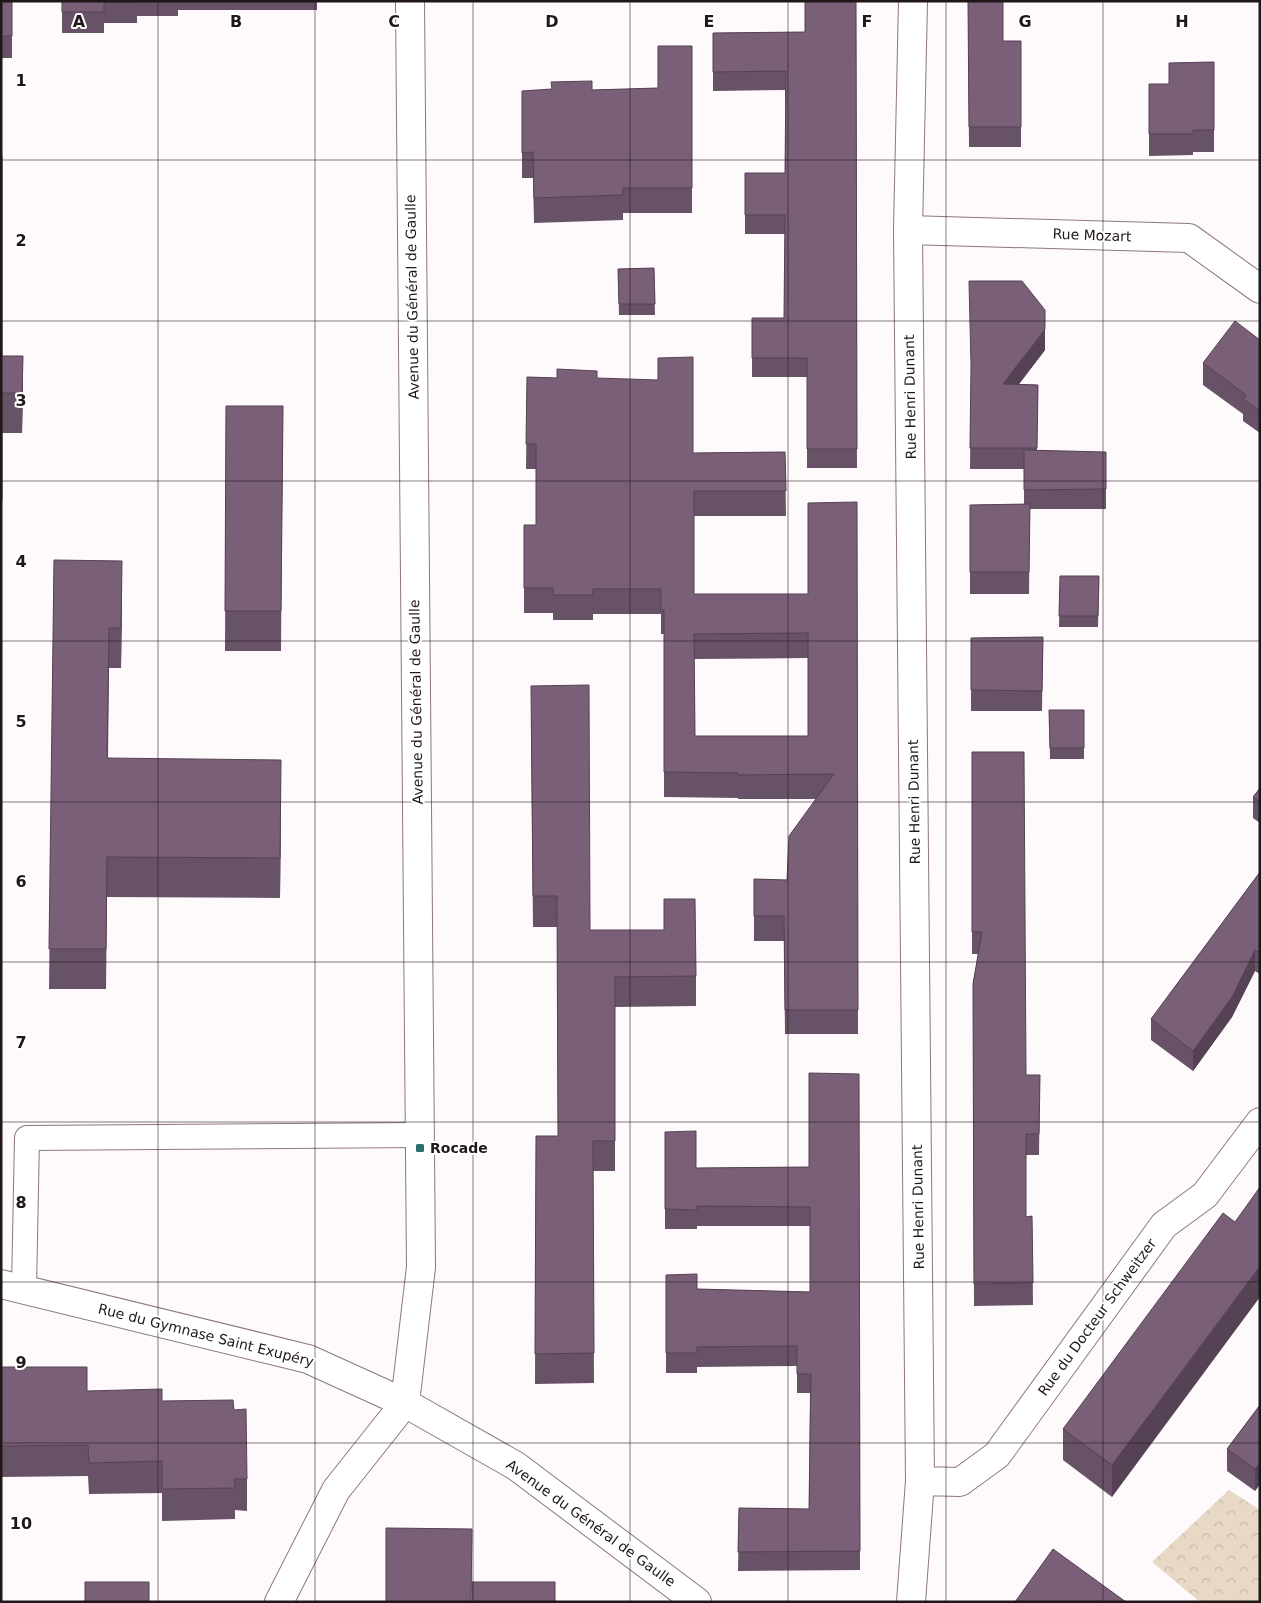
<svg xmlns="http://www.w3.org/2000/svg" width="1261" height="1603" font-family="'DejaVu Sans',sans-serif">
	<defs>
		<pattern id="park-crowns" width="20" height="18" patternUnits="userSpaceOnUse" patternTransform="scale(1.25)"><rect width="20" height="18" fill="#e8d8c6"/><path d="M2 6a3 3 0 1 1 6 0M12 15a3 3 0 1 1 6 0" fill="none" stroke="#c7b9aa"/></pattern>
	</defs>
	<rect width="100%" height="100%" fill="#fef9fa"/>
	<path fill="url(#park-crowns)" d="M 1229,1490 L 1260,1510 L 1260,1602 L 1200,1602 L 1152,1562 Z"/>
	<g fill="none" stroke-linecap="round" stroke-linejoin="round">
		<g stroke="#8e777c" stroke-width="26">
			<path id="lane" d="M 24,1289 L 27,1138 L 420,1135"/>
		</g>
		<g stroke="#8e777c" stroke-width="30">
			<path id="street" d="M 908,230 L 1189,238 L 1260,289
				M 1,1284 L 308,1359 L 405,1403 L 516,1466 L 697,1602
				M 920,1481 L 960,1482 L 997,1455 L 1164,1225 L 1205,1195 L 1260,1122
				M 279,1602 L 336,1490 L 405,1403 L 421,1267 L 410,1
				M 911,1602 L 920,1481 L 908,230 L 913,1"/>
		</g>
		<use href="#lane" stroke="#fff" stroke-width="24"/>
		<use href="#street" stroke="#fff" stroke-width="28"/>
	</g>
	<path fill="#685267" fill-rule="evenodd" d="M 1,1 L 12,1 L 12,58 L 1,58 Z
		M 62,1 L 317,1 L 317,10 L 178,10 L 178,16 L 137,16 L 137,23 L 104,23 L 104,33 L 62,33 Z
		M 856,1 L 857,468 L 807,468 L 807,377 L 752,377 L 752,318 L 784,318 L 785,234 L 745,234 L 745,173 L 785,173 L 785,90 L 713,91 L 713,33 L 805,32 Z
		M 968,1 L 1003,41 L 1021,41 L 1021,147 L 969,147 Z
		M 692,46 L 692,213 L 623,213 L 623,220 L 534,223 L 533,178 L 522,178 L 522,91 L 592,90 L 658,88 Z
		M 1214,62 L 1214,152 L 1193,152 L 1193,155 L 1149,156 L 1149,84 L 1169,84 L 1169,63 Z
		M 1,156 L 2,356 L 23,356 L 22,433 L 2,433 L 2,539 L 1,539 Z
		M 654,268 L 655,315 L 619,315 L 618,269 Z
		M 1260,340 L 1260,433 L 1243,421 L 1243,414 L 1203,385 L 1203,363 Z
		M 1045,350 L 1019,384 L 1038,385 L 1037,450 L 1106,489 L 1106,509 L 1030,509 L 1029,594 L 970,594 L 970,505 L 1024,504 L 1024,469 L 970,469 L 971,377 Z
		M 527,377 L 557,378 L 597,378 L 693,453 L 785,452 L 786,516 L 694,516 L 694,594 L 808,594 L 857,502 L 858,1034 L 785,1034 L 784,941 L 754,941 L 754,879 L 787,880 L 816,799 L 738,799 L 738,798 L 664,797 L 664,634 L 661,634 L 661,614 L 593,614 L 593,620 L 553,620 L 553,613 L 524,613 L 524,525 L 536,525 L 536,469 L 526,469 ZM 808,658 L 808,736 L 695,736 L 694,659 Z
		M 226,406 L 283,406 L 281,651 L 225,651 Z
		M 54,560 L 122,601 L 121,668 L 109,668 L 108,758 L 281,800 L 280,898 L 107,897 L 106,989 L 49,989 Z
		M 1060,576 L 1099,576 L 1098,627 L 1059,627 Z
		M 1043,637 L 1042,711 L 971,711 L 971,638 Z
		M 1049,710 L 1084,710 L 1084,759 L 1050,759 Z
		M 531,716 L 590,930 L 696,976 L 696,1006 L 615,1007 L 615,1171 L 593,1171 L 594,1383 L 535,1384 L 536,1136 L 558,1136 L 557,927 L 533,927 Z
		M 972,752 L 1026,1075 L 1040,1075 L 1039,1155 L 1026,1155 L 1026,1217 L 1032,1216 L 1033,1305 L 974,1306 L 973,984 L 978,954 L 972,954 Z
		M 1260,788 L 1260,823 L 1253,818 L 1253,797 Z
		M 1260,872 L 1260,974 L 1255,971 L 1232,1017 L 1193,1071 L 1151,1040 L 1151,1019 Z
		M 859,1074 L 860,1570 L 738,1571 L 739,1508 L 809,1509 L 810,1393 L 797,1393 L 797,1366 L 697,1367 L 697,1373 L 666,1373 L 666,1275 L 697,1289 L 810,1292 L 810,1226 L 697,1226 L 697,1229 L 665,1229 L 665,1132 L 696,1168 L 809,1167 Z
		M 1235,1222 L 1112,1497 L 1063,1460 L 1063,1429 Z
		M 1,1367 L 87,1391 L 162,1401 L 234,1410 L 247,1479 L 247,1511 L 235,1510 L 235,1519 L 162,1521 L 162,1493 L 89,1494 L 88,1476 L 1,1477 Z
		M 1260,1405 L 1260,1484 L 1255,1491 L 1227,1471 L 1227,1449 Z"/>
	<path fill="#554254" d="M 1045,329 L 1045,350 L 1003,405 L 1003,384 Z
		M 23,356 L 23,396 L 22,433 L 22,393 Z
		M 122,561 L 122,601 L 121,668 L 121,628 Z
		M 281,760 L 281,800 L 280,898 L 280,858 Z
		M 1255,950 L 1255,971 L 1232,1017 L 1193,1071 L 1193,1051 Z
		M 1260,1266 L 1260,1297 L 1112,1497 L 1112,1465 Z
		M 1260,1463 L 1260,1484 L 1255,1491 L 1255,1469 Z"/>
	<path fill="#795f78" stroke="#554254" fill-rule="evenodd" d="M 1,1 L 12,1 L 12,36 L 1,36 Z
		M 62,1 L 137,1 L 137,2 L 104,2 L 104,12 L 62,12 Z
		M 805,1 L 856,1 L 857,449 L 807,449 L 807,358 L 752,358 L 752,318 L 784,318 L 785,215 L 745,215 L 745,173 L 785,173 L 786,71 L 713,72 L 713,33 L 805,32 Z
		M 968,1 L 1003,1 L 1003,41 L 1021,41 L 1021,127 L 969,127 Z
		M 658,46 L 692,46 L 692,188 L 623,188 L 623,195 L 534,198 L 533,152 L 522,153 L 522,91 L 552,89 L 551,82 L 592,81 L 592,90 L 658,88 Z
		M 1214,62 L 1214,130 L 1193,130 L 1193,134 L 1149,134 L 1149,84 L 1169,84 L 1169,63 Z
		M 1,156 L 2,156 L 2,356 L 23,356 L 22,393 L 2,393 L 2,499 L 1,499 Z
		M 654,268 L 655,304 L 619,304 L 618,269 Z
		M 969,281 L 1022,281 L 1045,310 L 1045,329 L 1003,384 L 1038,385 L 1037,448 L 970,448 L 971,365 Z
		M 1235,321 L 1260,340 L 1260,411 L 1243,399 L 1246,395 L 1203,363 Z
		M 693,357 L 693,453 L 785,452 L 786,491 L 694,491 L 694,594 L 808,594 L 808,503 L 857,502 L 858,1010 L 785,1010 L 784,916 L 754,916 L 754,879 L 787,880 L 789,836 L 834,774 L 738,775 L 738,773 L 664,772 L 664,610 L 661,610 L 661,589 L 593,589 L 593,595 L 553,595 L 553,588 L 524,588 L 524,525 L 536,525 L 536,444 L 526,444 L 527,377 L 557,378 L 557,369 L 597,371 L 597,378 L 658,380 L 658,358 ZM 808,633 L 808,736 L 695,736 L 694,634 Z
		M 226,406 L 283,406 L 281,611 L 225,611 Z
		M 1024,450 L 1106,452 L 1106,489 L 1024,490 Z
		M 1030,504 L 1029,572 L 970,572 L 970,505 Z
		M 54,560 L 122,561 L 121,628 L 109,628 L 107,758 L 281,760 L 280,858 L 107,857 L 106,949 L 49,949 Z
		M 1060,576 L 1099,576 L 1098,616 L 1059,616 Z
		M 1043,637 L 1042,691 L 971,690 L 971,638 Z
		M 589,685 L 590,930 L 664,930 L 664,899 L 695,899 L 696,976 L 615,977 L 615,1141 L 593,1141 L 594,1353 L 535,1354 L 536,1136 L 558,1136 L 557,896 L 533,896 L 531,686 Z
		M 1049,710 L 1084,710 L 1084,748 L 1050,748 Z
		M 972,752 L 1024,752 L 1026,1075 L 1040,1075 L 1039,1134 L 1026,1134 L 1026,1217 L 1032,1216 L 1033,1283 L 974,1284 L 973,984 L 982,932 L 972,932 Z
		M 1260,788 L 1260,802 L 1253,797 Z
		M 1260,872 L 1260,953 L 1255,950 L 1232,997 L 1193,1051 L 1151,1019 Z
		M 809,1073 L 859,1074 L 860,1551 L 738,1552 L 739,1508 L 809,1509 L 811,1374 L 797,1374 L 797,1346 L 697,1347 L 697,1353 L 666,1353 L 666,1275 L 697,1274 L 697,1289 L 810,1292 L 810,1207 L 697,1206 L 697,1210 L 665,1209 L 665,1132 L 696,1131 L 696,1168 L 809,1167 Z
		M 1260,1187 L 1260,1266 L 1112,1465 L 1063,1429 L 1223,1213 L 1235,1222 Z
		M 1,1367 L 87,1367 L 87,1391 L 162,1389 L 162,1401 L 233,1400 L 234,1410 L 246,1409 L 247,1479 L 234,1479 L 235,1488 L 162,1489 L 162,1461 L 89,1463 L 88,1445 L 1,1446 Z
		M 1260,1405 L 1260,1463 L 1255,1469 L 1227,1449 Z
		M 386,1528 L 472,1529 L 471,1602 L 386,1602 Z
		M 1053,1549 L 1126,1602 L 1015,1602 Z
		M 85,1582 L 149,1582 L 149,1602 L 85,1602 Z
		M 472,1582 L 555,1582 L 555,1602 L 472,1602 Z"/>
	<path fill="none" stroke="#201719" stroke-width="1" stroke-opacity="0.55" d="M 158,1 L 158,1602M 315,1 L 315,1602M 473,1 L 473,1602M 630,1 L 630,1602M 788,1 L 788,1602M 946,1 L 946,1602M 1103,1 L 1103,1602M 1,160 L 1260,160M 1,321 L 1260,321M 1,481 L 1260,481M 1,641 L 1260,641M 1,802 L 1260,802M 1,962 L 1260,962M 1,1122 L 1260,1122M 1,1282 L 1260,1282M 1,1443 L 1260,1443"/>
	<rect fill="#2a726c" stroke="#fff" stroke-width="2" x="415" y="1143" width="10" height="10" rx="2.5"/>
	<g text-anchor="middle" stroke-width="4" stroke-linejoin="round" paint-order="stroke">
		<g font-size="14" fill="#201719" stroke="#fff">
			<text transform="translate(1092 235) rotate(2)" y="5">Rue Mozart</text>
			<text transform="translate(412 297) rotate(-91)" y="5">Avenue du Général de Gaulle</text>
			<text transform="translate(910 397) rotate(-91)" y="5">Rue Henri Dunant</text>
			<text transform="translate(416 702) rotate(-91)" y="5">Avenue du Général de Gaulle</text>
			<text transform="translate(914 802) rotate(-91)" y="5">Rue Henri Dunant</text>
			<text transform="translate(918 1207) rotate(-91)" y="5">Rue Henri Dunant</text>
			<text transform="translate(1097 1317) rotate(-54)" y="5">Rue du Docteur Schweitzer</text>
			<text transform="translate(206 1335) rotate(14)" y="5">Rue du Gymnase Saint Exupéry</text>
			<text transform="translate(591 1523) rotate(36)" y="5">Avenue du Général de Gaulle</text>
		</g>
		<g font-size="14" font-weight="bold" fill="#201719" stroke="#fff" text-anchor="start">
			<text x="430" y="1153">Rocade</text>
		</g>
	</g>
	<g font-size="16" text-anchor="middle" font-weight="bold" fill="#201719" stroke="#fff" stroke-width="4" stroke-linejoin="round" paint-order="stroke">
		<text x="79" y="27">A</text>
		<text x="236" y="27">B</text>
		<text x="394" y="27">C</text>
		<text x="552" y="27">D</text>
		<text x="709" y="27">E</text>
		<text x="867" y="27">F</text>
		<text x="1025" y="27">G</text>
		<text x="1182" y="27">H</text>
		<text x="21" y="86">1</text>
		<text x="21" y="246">2</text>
		<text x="21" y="406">3</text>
		<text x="21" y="567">4</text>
		<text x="21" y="727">5</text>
		<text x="21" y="887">6</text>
		<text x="21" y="1048">7</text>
		<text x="21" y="1208">8</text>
		<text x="21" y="1368">9</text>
		<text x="21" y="1529">10</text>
	</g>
	<rect width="1261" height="1603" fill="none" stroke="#201719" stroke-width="5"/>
</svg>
